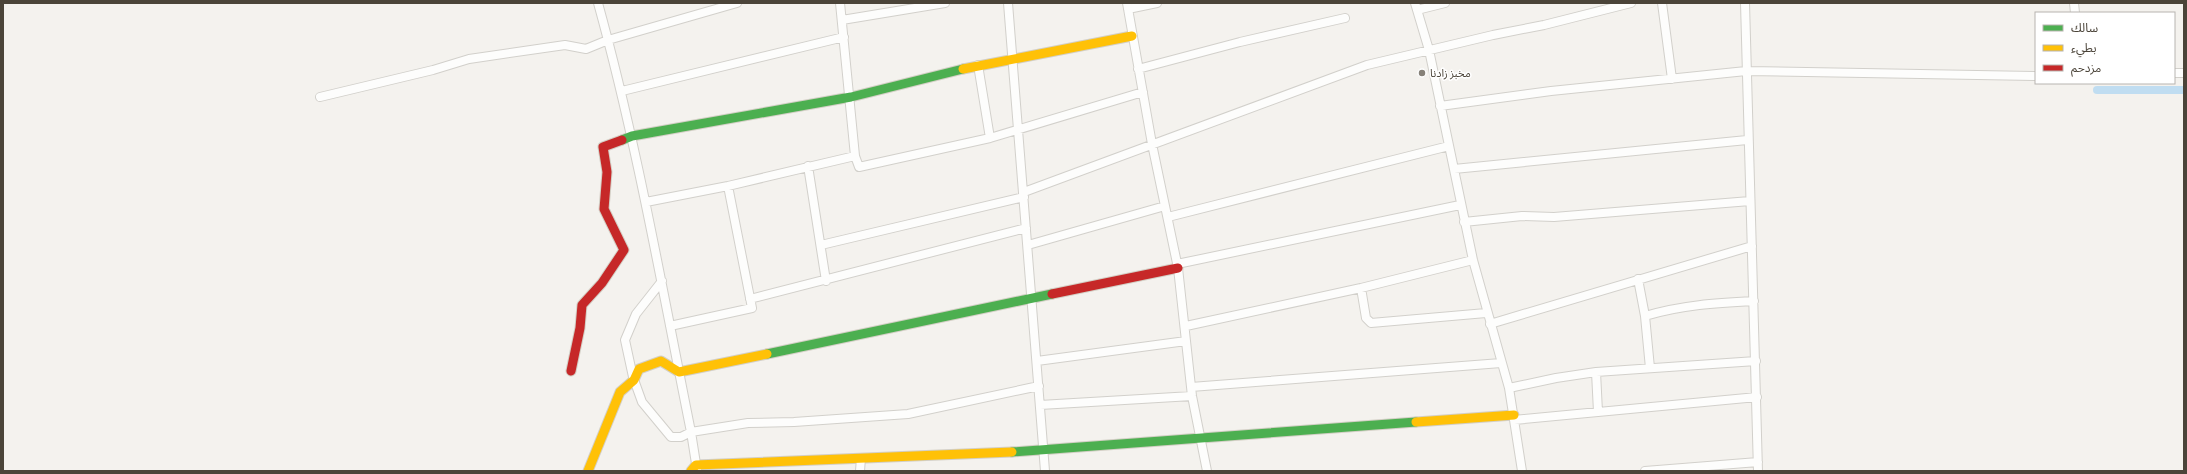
<svg xmlns="http://www.w3.org/2000/svg" width="2187" height="474" font-family="Commissioner,'Noto Sans Arabic',sans-serif">
	<rect width="100%" height="100%" fill="#f4f2ee"/>
	<g fill="none" stroke-linecap="round" stroke-linejoin="round">
		<path stroke="#c0ddf1" stroke-width="8" d="M 2097,90 L 2184,90"/>
		<g stroke="#d2d0cb" stroke-width="10">
			<path id="street" d="M 598,3 C 637,144 662,288 691,432 L 697,470
				M 840,3 L 855,156 L 859,167 L 990,138 L 1143,92
				M 1008,3 L 1045,471
				M 1127,3 L 1152,144 L 1178,268 L 1192,396 L 1207,471
				M 1415,3 L 1429,50 L 1473,260 L 1509,388 L 1522,471
				M 1662,3 L 1672,79
				M 1745,3 C 1748,159 1755,315 1758,471
				M 2074,3 L 2075,13
				M 1128,9 L 1157,3
				M 1417,10 L 1445,3
				M 842,20 L 945,3
				M 978,65 L 990,138
				M 1138,69 L 1240,42 L 1345,18
				M 2174,73 L 2184,73
				M 622,91 L 844,37
				M 320,97 L 433,70 L 469,59 L 565,45 L 586,49 L 608,40 L 737,3
				M 1440,106 L 1551,91 L 1746,71 L 2036,76
				M 808,166 L 826,281
				M 1454,169 L 1747,140
				M 1024,192 L 1367,65 L 1493,35 L 1544,25 L 1631,3
				M 646,202 L 728,186 L 855,156
				M 1168,217 L 1449,146
				M 1464,222 L 1522,216 L 1554,217 L 1750,201
				M 821,245 L 1024,197
				M 1028,245 L 1165,206
				M 1177,264 L 1460,205
				M 1638,279 L 1645,316 L 1650,368
				M 662,281 L 636,314 L 625,340 L 633,377 L 642,402 L 671,437 L 681,437 L 691,432 L 748,423 L 794,422 L 908,414 L 1039,386
				M 1361,288 L 1366,318 L 1371,323 L 1486,313
				M 750,299 L 1026,228
				M 1645,316 C 1682,305 1716,303 1754,301
				M 1490,324 L 1752,246
				M 670,326 L 752,308 L 728,186
				M 1186,326 L 1361,288 L 1473,260
				M 1037,361 L 1186,341
				M 1596,372 L 1598,412
				M 1191,387 L 1501,363
				M 1509,388 L 1556,378 L 1596,372 L 1756,361
				M 1040,405 L 1192,396
				M 1514,420 L 1757,397
				M 860,471 L 861,458
				M 1645,471 L 1758,462"/>
		</g>
		<g stroke="#d3cfc5" stroke-width="11">
			<path id="fast" d="M 622,140 L 632,136 L 851,97 L 963,69
				M 767,354 L 1052,294
				M 1012,452 L 1416,422"/>
		</g>
		<g stroke="#d3cfc5" stroke-width="11">
			<path id="slow" d="M 963,69 L 1132,36
				M 1416,422 L 1514,415
				M 588,471 L 620,392 L 634,380 L 639,369 L 661,361 L 679,372 L 767,354
				M 691,471 L 696,465 L 1012,452"/>
		</g>
		<g stroke="#d3cfc5" stroke-width="11">
			<path id="jam" d="M 1052,294 L 1178,268
				M 571,371 L 580,328 L 582,305 L 602,283 L 624,250 L 604,209 L 607,172 L 603,147 L 622,140"/>
		</g>
		<use href="#street" stroke="#fdfdfc" stroke-width="8"/>
		<use href="#fast" stroke="#4caf50" stroke-width="9"/>
		<use href="#slow" stroke="#ffc107" stroke-width="9"/>
		<use href="#jam" stroke="#c62828" stroke-width="9"/>
	</g>
	<circle fill="#868178" stroke="#fff" stroke-width="1.5" cx="1422" cy="73" r="4"/>
	<g text-anchor="middle" stroke-width="3" stroke-linejoin="round" paint-order="stroke">
		<g font-size="11" fill="#4b4439" stroke="#fff" text-anchor="start">
			<text x="1430" y="77">مخبز زادنا</text>
		</g>
	</g>
	<rect width="2187" height="474" fill="none" stroke="#4b4439" stroke-width="8"/>
	<rect x="2035" y="12" width="140" height="72" fill="#ffffff" stroke="#b7b4b0"/>
	<rect x="2043" y="25" width="20" height="6" fill="#4caf50" stroke="#b7b4b0"/>
	<text x="2071" y="32" font-size="12" fill="#4b4439">سالك</text>
	<rect x="2043" y="45" width="20" height="6" fill="#ffc107" stroke="#b7b4b0"/>
	<text x="2071" y="52" font-size="12" fill="#4b4439">بطيء</text>
	<rect x="2043" y="65" width="20" height="6" fill="#c62828" stroke="#b7b4b0"/>
	<text x="2071" y="72" font-size="12" fill="#4b4439">مزدحم</text>
</svg>
